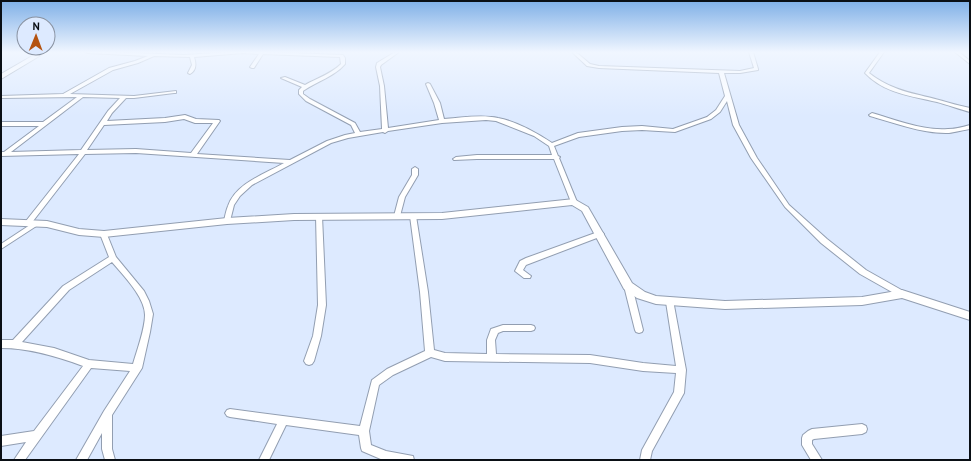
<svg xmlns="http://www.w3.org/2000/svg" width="971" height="461" font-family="'PT Sans',sans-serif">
	<rect width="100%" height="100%" fill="#ddeaff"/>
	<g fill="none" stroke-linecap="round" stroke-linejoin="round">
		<g stroke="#929eb1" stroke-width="2">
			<path id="minor" d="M 86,52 L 110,52 L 184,55 L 230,52 L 265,52 L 343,55 L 345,58 L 345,64 C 334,77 317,81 303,91 L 303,94 L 310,99 L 355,123 L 360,132 L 382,129 L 380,86 L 376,67 L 377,63 L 395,52 L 399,52 L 381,65 L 380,67 L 384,86 L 388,128 L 439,120 L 434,103 L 426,84 L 428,83 L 430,84 L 440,103 L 444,119 C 461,118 481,114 498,118 C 515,121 537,133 552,143 L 578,133 L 622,127 L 642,126 L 673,129 L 707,117 L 716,110 L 725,96 L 719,73 L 599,68 L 587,66 L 572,52 L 576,52 L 590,64 L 599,66 L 740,71 L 754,68 L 749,52 L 753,52 L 758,69 L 758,70 L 740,73 L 724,73 L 739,125 L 757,158 L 789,205 L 827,239 L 866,270 L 905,292 L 906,294 L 905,296 L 899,296 L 860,274 L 821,243 L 785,207 L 751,158 L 733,125 L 727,101 L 720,112 L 711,119 L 675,132 L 642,130 L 622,131 L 579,137 L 554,146 L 558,156 L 560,157 L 559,158 L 577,202 L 574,204 L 571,202 L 554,159 L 477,159 L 454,160 L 453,159 L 456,157 L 477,155 L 552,155 L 549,146 L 534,136 L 496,121 L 486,120 L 442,123 L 388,131 L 385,133 L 383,132 L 348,138 L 331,143 L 252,185 L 240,196 L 234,205 L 230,221 L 227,223 L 224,221 C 225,216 226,211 228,206 C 236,183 265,174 284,163 L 136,153 L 85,154 L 30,225 L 26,225 L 25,223 L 26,221 L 79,154 L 1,156 L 1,152 L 4,152 L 39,126 L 1,126 L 1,122 L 43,122 L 77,97 L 1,98 L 1,96 L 63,94 L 109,68 L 135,61 L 148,56 L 88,53 ZM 243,53 L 259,54 L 250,67 L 252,68 L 254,68 L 263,54 L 340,57 L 341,64 C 331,74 317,78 305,85 L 285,77 L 281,78 L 302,87 L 299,90 L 299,94 L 306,101 L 351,125 L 355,133 L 345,135 L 327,141 L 290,160 L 197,154 L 220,121 L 219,120 L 196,119 L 185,115 L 165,118 L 107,121 L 112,113 L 126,98 L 134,98 L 174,93 L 176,93 L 176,91 L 134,96 L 70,94 L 113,70 L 138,63 L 154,56 L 190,57 L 192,65 L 188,73 L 190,74 C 197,70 196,63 194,57 ZM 83,97 L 120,98 L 108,111 L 81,150 L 11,152 ZM 184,119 L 195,123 L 213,123 L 191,153 L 136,149 L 87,150 L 104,125 L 165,122 Z
				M 880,52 L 884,52 L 869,73 C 892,91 913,93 939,100 C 950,103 960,106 970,108 L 970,112 C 959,109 948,105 937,102 C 911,96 884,93 865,73 Z
				M 955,52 L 959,52 L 970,61 L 970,64 Z
				M 872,113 C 896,120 923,131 948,129 C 956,129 963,127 970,125 L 970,129 C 963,130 956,132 949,133 C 923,134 895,123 870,116 L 869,115 Z
				M 415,167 L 418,169 L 418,175 L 405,197 L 400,216 L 399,217 L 395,217 L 394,216 L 399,197 L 412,175 L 412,169 Z
				M 319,214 L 322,216 L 326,305 L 321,336 L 314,361 L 312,364 L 309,365 L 306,364 L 304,361 L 313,336 L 318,305 L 316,216 Z
				M 413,214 L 416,216 L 428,292 L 434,350 L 445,353 L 487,354 L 487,340 L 491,329 L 503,325 L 531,325 L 534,326 L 535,328 L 534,330 L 531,331 L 503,331 L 498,333 L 495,340 L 496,354 L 590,355 L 643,363 L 676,366 L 666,302 L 667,300 L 670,299 L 673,300 L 686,370 L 684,393 L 652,451 L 650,460 L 640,460 L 642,450 L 674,392 L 676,373 L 643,371 L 590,363 L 445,361 L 431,357 L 393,375 L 379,385 L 369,431 L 371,445 L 386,451 L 413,456 L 414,460 L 383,460 L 362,451 L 361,448 L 359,435 L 286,425 L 269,460 L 259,460 L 277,424 L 230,417 L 227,416 L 225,413 L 227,410 L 230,409 L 360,426 L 372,380 L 387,369 L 425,351 L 420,292 L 410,216 Z
				M 36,221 L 40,221 L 41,223 L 1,249 L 1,244 Z
				M 102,232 L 106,232 L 116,257 L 144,291 L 149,301 L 153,314 L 150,332 L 142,368 L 112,415 L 112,449 L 115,460 L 105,460 L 102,449 L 102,433 L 87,460 L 76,460 L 104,411 L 130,371 L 91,368 L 25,460 L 14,460 L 26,442 L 1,446 L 1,436 L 34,431 L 83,366 C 56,356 29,348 1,348 L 1,340 L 13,340 L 63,286 L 109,257 L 100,234 ZM 112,262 C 123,275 145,297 145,315 C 145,329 137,350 133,364 L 89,360 L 54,348 L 22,342 L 69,290 Z
				M 598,232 L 602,232 L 604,234 L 602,236 L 526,265 L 523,270 L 531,276 L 530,278 L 524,278 L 515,271 L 520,261 L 526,258 Z
				M 628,283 L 631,284 L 632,286 L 643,330 L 642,332 L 639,333 L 636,332 L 635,330 L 624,286 L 625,284 Z
				M 862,424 L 866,426 L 867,429 L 866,432 L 862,434 L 814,439 L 812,440 L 812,444 L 822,460 L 811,460 L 802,445 L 802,438 L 803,435 L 808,431 L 812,429 Z"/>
		</g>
		<g stroke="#929eb1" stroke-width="2">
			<path id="tertiary" d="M 574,199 L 588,207 L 632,283 L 645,292 L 656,296 L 725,301 L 862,297 L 902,290 L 970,312 L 970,320 L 902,298 L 862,305 L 725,309 L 656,304 L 637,298 L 624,289 L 582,211 L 572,205 L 442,219 L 294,220 L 227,224 L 104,237 L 79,235 L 47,227 L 1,225 L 1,219 L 47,221 L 79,229 L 104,231 L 227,218 L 294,214 L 442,213 Z"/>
		</g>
		<g stroke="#929eb1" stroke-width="2">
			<path id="primary" d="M 39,52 L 46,52 L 1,79 L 1,74 Z"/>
		</g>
		<use href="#minor" fill="#fff" fill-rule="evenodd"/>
		<use href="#tertiary" fill="#fff" fill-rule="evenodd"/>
		<use href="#primary" fill="#fff" fill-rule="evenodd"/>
	</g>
	<linearGradient id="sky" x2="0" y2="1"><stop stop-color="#7eafe7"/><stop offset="0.45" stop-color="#f0f6ff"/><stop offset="1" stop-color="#f0f6ff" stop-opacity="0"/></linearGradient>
	<rect width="971" height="116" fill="url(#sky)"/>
	<rect width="971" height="461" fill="none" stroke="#0a0f15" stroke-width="4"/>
	<g transform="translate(36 36) rotate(1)"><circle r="19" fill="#ddeaff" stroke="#8992a1"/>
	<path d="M0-3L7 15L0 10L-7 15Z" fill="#b45311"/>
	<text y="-6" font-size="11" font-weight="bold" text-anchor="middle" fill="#0a0f15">N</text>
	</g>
</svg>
